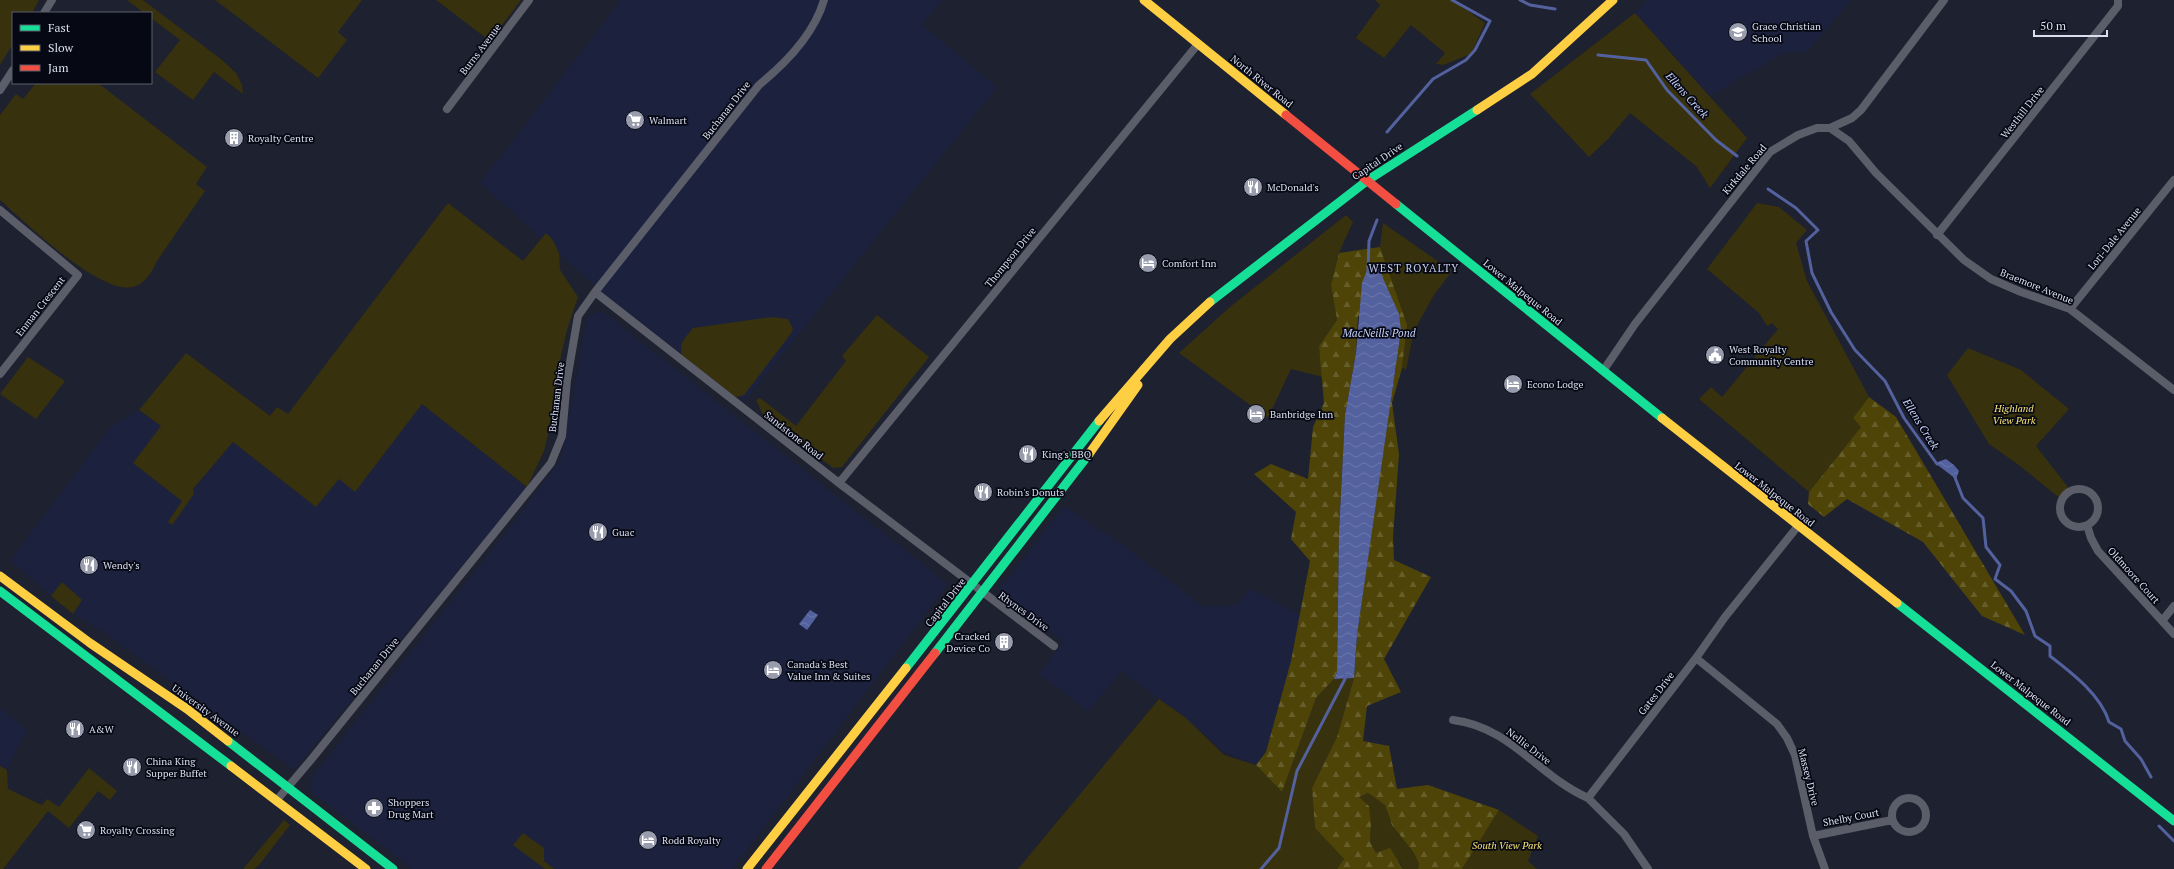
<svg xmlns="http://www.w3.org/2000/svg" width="2174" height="869" font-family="'PT Serif',serif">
	<defs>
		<pattern id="forest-firs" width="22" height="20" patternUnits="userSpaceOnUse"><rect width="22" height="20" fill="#4e4407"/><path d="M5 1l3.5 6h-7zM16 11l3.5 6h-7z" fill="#675f2b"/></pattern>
		<pattern id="water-waves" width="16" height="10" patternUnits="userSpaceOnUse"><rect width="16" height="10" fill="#53619e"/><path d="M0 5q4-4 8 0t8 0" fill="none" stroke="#6b77ac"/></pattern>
	</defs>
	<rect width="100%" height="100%" fill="#1e212f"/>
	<path fill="#1c223e" d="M 621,0 L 942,0 L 922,25 L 997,87 L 744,402 L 604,294 L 480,183 Z
		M 1647,0 L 1851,0 L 1807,52 L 1785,52 L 1710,96 L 1635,13 Z
		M 602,311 L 948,584 L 732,869 L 412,869 L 310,791 L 312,777 L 520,514 L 561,459 L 587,317 Z
		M 422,404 L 527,487 L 294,770 L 102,631 L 73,614 L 10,560 L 111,427 L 139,410 L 161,426 L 182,501 L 233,442 L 316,507 L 339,479 L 355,491 Z
		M 1064,506 L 1124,546 L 1204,607 L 1237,605 L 1251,588 L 1300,615 L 1291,661 L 1266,752 L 1256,765 L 1224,752 L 1186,718 L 1121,671 L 1088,711 L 1039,674 L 1063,642 L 998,591 Z
		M 0,708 L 27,730 L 7,770 L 8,789 L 0,798 Z"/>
	<path fill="#37310e" d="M 0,0 L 39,0 L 32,13 L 13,13 L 13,44 L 0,65 Z
		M 127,0 L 143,0 L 222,60 L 236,73 L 242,85 L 243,94 L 214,72 L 193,100 L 155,72 L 180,40 L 151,18 L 151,13 L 144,13 Z
		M 215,0 L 362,0 L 338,32 L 347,40 L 318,78 Z
		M 436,0 L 521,0 L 490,41 Z
		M 1375,0 L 1453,0 L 1485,23 L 1471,54 L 1443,65 L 1436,64 L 1445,53 L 1411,25 L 1384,58 L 1356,38 L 1380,5 Z
		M 1635,13 L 1747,138 L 1710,188 L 1697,167 L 1630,113 L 1609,138 L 1589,157 L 1530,94 Z
		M 36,83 L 98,83 L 207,167 L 196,184 L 205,191 L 157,261 C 152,272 145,284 133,287 C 100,295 25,222 0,200 L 0,115 L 16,94 L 23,99 Z
		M 448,203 L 523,261 L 546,233 L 553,240 L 559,253 L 560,270 L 578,297 L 567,330 L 561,355 L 552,418 L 544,451 L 527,487 L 422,404 L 355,492 L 339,479 L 316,507 L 233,442 L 193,489 L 194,494 L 172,525 L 168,522 L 182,501 L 133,463 L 161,426 L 139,410 L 186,353 L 270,416 L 277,407 L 288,414 Z
		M 1757,203 L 1779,207 L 1807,230 L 1796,243 L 1807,281 L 1869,397 L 1853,418 L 1861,427 L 1809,492 L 1699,399 L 1711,387 L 1722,397 L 1778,329 L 1772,323 L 1767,326 L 1759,313 L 1707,269 Z
		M 1346,215 L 1353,222 L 1339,253 L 1331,285 L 1337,320 L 1319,346 L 1323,377 L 1291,369 L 1268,418 L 1179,353 L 1230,307 Z
		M 1383,223 L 1452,271 L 1434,295 L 1414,331 L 1406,370 L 1402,368 L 1406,325 L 1380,247 Z
		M 877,315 L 929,357 L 842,467 L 833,468 L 762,413 L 756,400 L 760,398 L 796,426 L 846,361 L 842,356 Z
		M 772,317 L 788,319 L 793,329 L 790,335 L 744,395 L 736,397 L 682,355 C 678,343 687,336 693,328 Z
		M 1968,348 L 2021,370 L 2069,409 L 2036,446 L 2071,491 L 2062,500 L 2020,466 L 1989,444 L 1947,375 Z
		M 28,357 L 65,381 L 36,419 L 0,394 Z
		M 62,582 L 82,600 L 73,614 L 51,596 Z
		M 1354,678 L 1337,737 L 1312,788 L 1315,828 L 1344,859 L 1337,869 L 1018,869 L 1159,699 L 1186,718 L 1224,755 L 1256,765 L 1282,792 L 1316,698 L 1334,679 Z
		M 0,766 L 7,770 L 8,789 L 42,805 L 47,799 L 59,807 L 89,768 L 117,791 L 110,800 L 98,791 L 69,828 L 48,811 L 3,869 L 0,869 Z
		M 1368,793 L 1385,805 L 1392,825 L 1414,853 L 1419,864 L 1418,869 L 1403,869 L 1400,862 L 1376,853 L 1370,842 L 1371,824 L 1359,797 Z
		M 1499,810 L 1538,836 L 1528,861 L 1537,869 L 1462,869 Z
		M 284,820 L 290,825 L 259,865 L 254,869 L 243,869 Z
		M 523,833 L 544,848 L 544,861 L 554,869 L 545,869 L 513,845 Z"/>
	<path fill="url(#forest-firs)" d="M 1380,247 L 1407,325 L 1402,368 L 1392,403 L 1399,454 L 1393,537 L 1394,560 L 1431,577 L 1384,659 L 1401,692 L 1367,706 L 1363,741 L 1389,746 L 1397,789 L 1428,785 L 1499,810 L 1462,869 L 1418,869 L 1419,864 L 1414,853 L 1392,825 L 1385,805 L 1368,793 L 1359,797 L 1369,806 L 1371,824 L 1370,842 L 1376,853 L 1390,848 L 1403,869 L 1337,869 L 1344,859 L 1315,828 L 1312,788 L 1337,737 L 1354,678 L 1357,635 L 1388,411 L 1396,366 L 1358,315 L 1356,353 L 1345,415 L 1339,532 L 1337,672 L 1334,679 L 1316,698 L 1282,792 L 1256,765 L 1266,752 L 1291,661 L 1310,561 L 1291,539 L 1296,512 L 1254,474 L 1271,464 L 1308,479 L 1313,427 L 1324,403 L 1319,346 L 1337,320 L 1331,285 L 1339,253 Z
		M 1869,397 L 1896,417 L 2025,635 L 1982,616 L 1923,542 L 1847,499 L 1824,517 L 1808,504 L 1809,492 L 1861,427 L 1853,418 Z"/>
	<path fill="url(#water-waves)" d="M 1378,267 L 1399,314 L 1401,330 L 1357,635 L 1354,678 L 1334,679 L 1337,672 L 1339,532 L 1345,415 L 1356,353 L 1362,283 L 1368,268 Z
		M 1946,459 L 1954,465 L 1959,471 L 1956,479 L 1935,463 Z
		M 810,610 L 818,615 L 807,630 L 799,624 Z"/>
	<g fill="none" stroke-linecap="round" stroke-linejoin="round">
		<path stroke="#53619e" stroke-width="3" d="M 1520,0 L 1530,5 L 1555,9
			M 1598,55 L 1646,60 L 1667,90 L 1716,140 L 1737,156
			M 1387,132 L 1433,79 L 1466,60 L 1475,50 L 1490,21 L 1452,0
			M 1768,189 L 1796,208 L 1818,230 L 1806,241 L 1812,273 L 1831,312 L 1855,350 L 1885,381 L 1904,418 L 1937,464
			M 1368,271 L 1369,241 L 1377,220
			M 1954,475 L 1963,498 L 1983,518 L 1986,547 L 2000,565 L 1995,579 L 2011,591 L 2026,611 L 2035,636 L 2050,646 L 2050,656 C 2072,673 2101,695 2109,722 L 2121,729 L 2125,741 L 2141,759 L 2151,777
			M 2159,826 L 2174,841
			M 1261,869 L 1279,848 L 1297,771 L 1345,679 L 1345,675"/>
		<path stroke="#5b5e69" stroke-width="8" d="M 44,13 L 52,0
			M 0,90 L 13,70
			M 447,109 L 529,0
			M 1830,128 L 1849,141 L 1876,173 L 1964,260 L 1991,279 L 2021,292 L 2070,309 L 2174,390
			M 0,210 L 78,275 L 0,374
			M 1937,235 L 2118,6 L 2118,0
			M 595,292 L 839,483 L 1054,646
			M 2070,309 L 2174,180
			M 1603,371 L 1635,324 L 1770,152 L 1798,135 L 1817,128 L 1830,128 L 1852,118 L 1861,110 L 1944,0
			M 839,483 L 1198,44
			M2060 508a19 19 0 1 1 38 0a19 19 0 1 1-38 0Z
			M 2087,525 L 2091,538 L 2098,551 L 2174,634
			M 2162,621 L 2174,606
			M 1696,658 L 1777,724 L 1787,738 L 1795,755 L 1813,836 L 1825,869
			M 1453,720 C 1511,727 1538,776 1588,798
			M1892 815a17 17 0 1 1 34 0a17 17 0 1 1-34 0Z
			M 276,801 L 310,761 L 551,463 L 562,436 L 567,380 L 578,316 L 595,292 L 759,85 C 786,63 814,35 824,0
			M 1813,836 L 1892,820
			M 1648,869 L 1624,834 L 1588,798 L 1696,658 L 1725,617 L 1798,526"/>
		<path stroke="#16e098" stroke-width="9" d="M 1396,204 L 1662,418
			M 1210,302 L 1368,180 L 1477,110
			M 0,591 L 231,766
			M 1897,603 L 2174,821
			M 935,653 L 1089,454
			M 906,668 L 1099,421
			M 228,741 L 393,869"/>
		<path stroke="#ffcf43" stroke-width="9" d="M 1144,0 L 1286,115
			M 1477,110 L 1532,74 L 1613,0
			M 1662,418 L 1897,603
			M 1099,421 L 1170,339 L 1210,302
			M 1089,454 L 1138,385
			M 0,576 L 90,643 L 187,709 L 228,741
			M 231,766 L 366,869
			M 747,869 L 906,668"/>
		<path stroke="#f24e42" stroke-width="9" d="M 1286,115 L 1396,204
			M 766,869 L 935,653"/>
	</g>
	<defs>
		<g id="school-disc" transform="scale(1)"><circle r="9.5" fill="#989cac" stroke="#060813"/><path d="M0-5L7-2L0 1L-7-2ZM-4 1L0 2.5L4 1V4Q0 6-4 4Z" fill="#fff"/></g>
		<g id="supermarket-disc" transform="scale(1)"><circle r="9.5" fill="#989cac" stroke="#060813"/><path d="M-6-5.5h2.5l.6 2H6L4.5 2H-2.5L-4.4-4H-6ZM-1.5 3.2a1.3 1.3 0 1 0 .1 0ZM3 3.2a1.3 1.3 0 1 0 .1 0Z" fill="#fff"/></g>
		<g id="building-disc" transform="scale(1)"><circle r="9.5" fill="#989cac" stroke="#060813"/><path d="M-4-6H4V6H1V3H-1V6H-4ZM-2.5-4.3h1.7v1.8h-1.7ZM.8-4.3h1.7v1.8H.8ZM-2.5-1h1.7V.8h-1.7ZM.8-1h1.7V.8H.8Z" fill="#fff"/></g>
		<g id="restaurant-disc" transform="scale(1)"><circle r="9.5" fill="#989cac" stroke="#060813"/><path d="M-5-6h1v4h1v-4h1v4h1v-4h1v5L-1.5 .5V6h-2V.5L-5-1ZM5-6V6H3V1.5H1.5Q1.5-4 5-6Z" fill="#fff"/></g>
		<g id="hotel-disc" transform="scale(1)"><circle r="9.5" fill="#989cac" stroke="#060813"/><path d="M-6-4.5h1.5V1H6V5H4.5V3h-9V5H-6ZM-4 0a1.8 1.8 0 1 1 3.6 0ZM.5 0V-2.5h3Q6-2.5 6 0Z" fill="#fff"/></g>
		<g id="civic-disc" transform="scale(1)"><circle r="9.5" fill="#989cac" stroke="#060813"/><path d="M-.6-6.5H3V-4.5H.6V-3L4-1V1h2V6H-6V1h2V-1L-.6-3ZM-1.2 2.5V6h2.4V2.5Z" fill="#fff"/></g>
		<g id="pharmacy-disc" transform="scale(1)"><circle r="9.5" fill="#989cac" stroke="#060813"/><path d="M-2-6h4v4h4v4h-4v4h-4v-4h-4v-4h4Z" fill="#fff"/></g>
	</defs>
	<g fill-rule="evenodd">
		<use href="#school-disc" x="1738" y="32"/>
		<use href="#supermarket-disc" x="635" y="120"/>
		<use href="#building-disc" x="234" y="138"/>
		<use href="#restaurant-disc" x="1253" y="187"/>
		<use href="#hotel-disc" x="1148" y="263"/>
		<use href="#civic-disc" x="1715" y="355"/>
		<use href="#hotel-disc" x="1513" y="384"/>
		<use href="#hotel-disc" x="1256" y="414"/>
		<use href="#restaurant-disc" x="1028" y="454"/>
		<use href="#restaurant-disc" x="983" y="492"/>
		<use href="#restaurant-disc" x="598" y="532"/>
		<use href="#restaurant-disc" x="89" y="565"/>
		<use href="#building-disc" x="1004" y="642"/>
		<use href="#hotel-disc" x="773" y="670"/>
		<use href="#restaurant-disc" x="75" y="729"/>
		<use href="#restaurant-disc" x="132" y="767"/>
		<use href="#pharmacy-disc" x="374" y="808"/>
		<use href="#supermarket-disc" x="86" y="830"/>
		<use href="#hotel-disc" x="648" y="840"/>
	</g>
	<g text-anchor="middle" stroke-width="3.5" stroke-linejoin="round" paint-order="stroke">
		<g font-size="10" fill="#dadff0" stroke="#060813" text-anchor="start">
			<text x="1752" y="30">Grace Christian<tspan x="1752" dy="12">School</tspan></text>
			<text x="649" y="124">Walmart</text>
			<text x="248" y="142">Royalty Centre</text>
			<text x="1267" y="191">McDonald's</text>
			<text x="1162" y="267">Comfort Inn</text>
			<text x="1729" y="353">West Royalty<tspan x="1729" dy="12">Community Centre</tspan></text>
			<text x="1527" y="388">Econo Lodge</text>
			<text x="1270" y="418">Banbridge Inn</text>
			<text x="1042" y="458">King's BBQ</text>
			<text x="997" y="496">Robin's Donuts</text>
			<text x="612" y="536">Guac</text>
			<text x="103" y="569">Wendy's</text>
			<text x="990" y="640" text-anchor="end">Cracked<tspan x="990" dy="12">Device Co</tspan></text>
			<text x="787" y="668">Canada's Best<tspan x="787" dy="12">Value Inn &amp; Suites</tspan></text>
			<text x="89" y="733">A&amp;W</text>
			<text x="146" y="765">China King<tspan x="146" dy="12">Supper Buffet</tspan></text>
			<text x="388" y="806">Shoppers<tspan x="388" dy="12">Drug Mart</tspan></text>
			<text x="100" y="834">Royalty Crossing</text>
			<text x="662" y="844">Rodd Royalty</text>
		</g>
		<g font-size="10" fill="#dadff0" stroke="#060813">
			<text transform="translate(480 49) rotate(-53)" y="4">Burns Avenue</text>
			<text transform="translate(1262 81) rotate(39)" y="4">North River Road</text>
			<text transform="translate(726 110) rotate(-52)" y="4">Buchanan Drive</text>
			<text transform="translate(2022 112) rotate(-52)" y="4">Westhill Drive</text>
			<text transform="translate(1377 161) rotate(-34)" y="4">Capital Drive</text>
			<text transform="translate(1744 169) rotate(-50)" y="4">Kirkdale Road</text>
			<text transform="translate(2114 238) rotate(-51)" y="4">Lori-Dale Avenue</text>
			<text transform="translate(1010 257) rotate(-51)" y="4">Thompson Drive</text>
			<text transform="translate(2037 286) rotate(22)" y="4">Braemore Avenue</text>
			<text transform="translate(1523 292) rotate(39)" y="4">Lower Malpeque Road</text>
			<text transform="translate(40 306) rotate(-52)" y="4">Enman Crescent</text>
			<text transform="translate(556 397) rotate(-83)" y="4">Buchanan Drive</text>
			<text transform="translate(794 435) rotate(38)" y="4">Sandstone Road</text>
			<text transform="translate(1775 494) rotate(38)" y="4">Lower Malpeque Road</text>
			<text transform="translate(2134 575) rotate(48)" y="4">Oldmoore Court</text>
			<text transform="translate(945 602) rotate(-52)" y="4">Capital Drive</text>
			<text transform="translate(1024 611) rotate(36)" y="4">Rhynes Drive</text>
			<text transform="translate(374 666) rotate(-51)" y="4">Buchanan Drive</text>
			<text transform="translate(1656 693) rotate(-52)" y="4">Gates Drive</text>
			<text transform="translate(2031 693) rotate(38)" y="4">Lower Malpeque Road</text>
			<text transform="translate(206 710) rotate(36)" y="4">University Avenue</text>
			<text transform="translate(1529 746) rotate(37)" y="4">Nellie Drive</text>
			<text transform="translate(1809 777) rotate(76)" y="4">Massey Drive</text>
			<text transform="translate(1851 817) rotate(-11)" y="4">Shelby Court</text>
		</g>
		<g font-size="10" font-style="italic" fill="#f9e473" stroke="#060813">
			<text x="2014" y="412">Highland<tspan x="2014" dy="12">View Park</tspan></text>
			<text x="1507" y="849">South View Park</text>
		</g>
		<g font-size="11" font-style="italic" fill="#c6d1f7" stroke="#060813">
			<text transform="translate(1687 95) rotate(48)" y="4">Ellens Creek</text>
			<text x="1379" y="337">MacNeills Pond</text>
			<text transform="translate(1921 424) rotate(58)" y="4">Ellens Creek</text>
		</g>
		<g font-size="11" letter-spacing="1" fill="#c2ccec" stroke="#060813">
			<text x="1414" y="272">WEST ROYALTY</text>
		</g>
	</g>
	<rect x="12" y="12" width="140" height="72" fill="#060813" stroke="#5b5e6b"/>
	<rect x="20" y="25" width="20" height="6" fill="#16e098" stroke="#5b5e6b"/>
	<text x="48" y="32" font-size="12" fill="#dadff0">Fast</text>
	<rect x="20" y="45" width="20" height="6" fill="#ffcf43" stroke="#5b5e6b"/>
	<text x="48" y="52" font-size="12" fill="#dadff0">Slow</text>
	<rect x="20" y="65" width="20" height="6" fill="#f24e42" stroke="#5b5e6b"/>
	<text x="48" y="72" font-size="12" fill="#dadff0">Jam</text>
	<path d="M2034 30v6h73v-6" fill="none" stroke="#dadff0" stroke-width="2"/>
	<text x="2040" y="30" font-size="12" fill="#dadff0" stroke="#060813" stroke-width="3" paint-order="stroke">50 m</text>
</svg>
